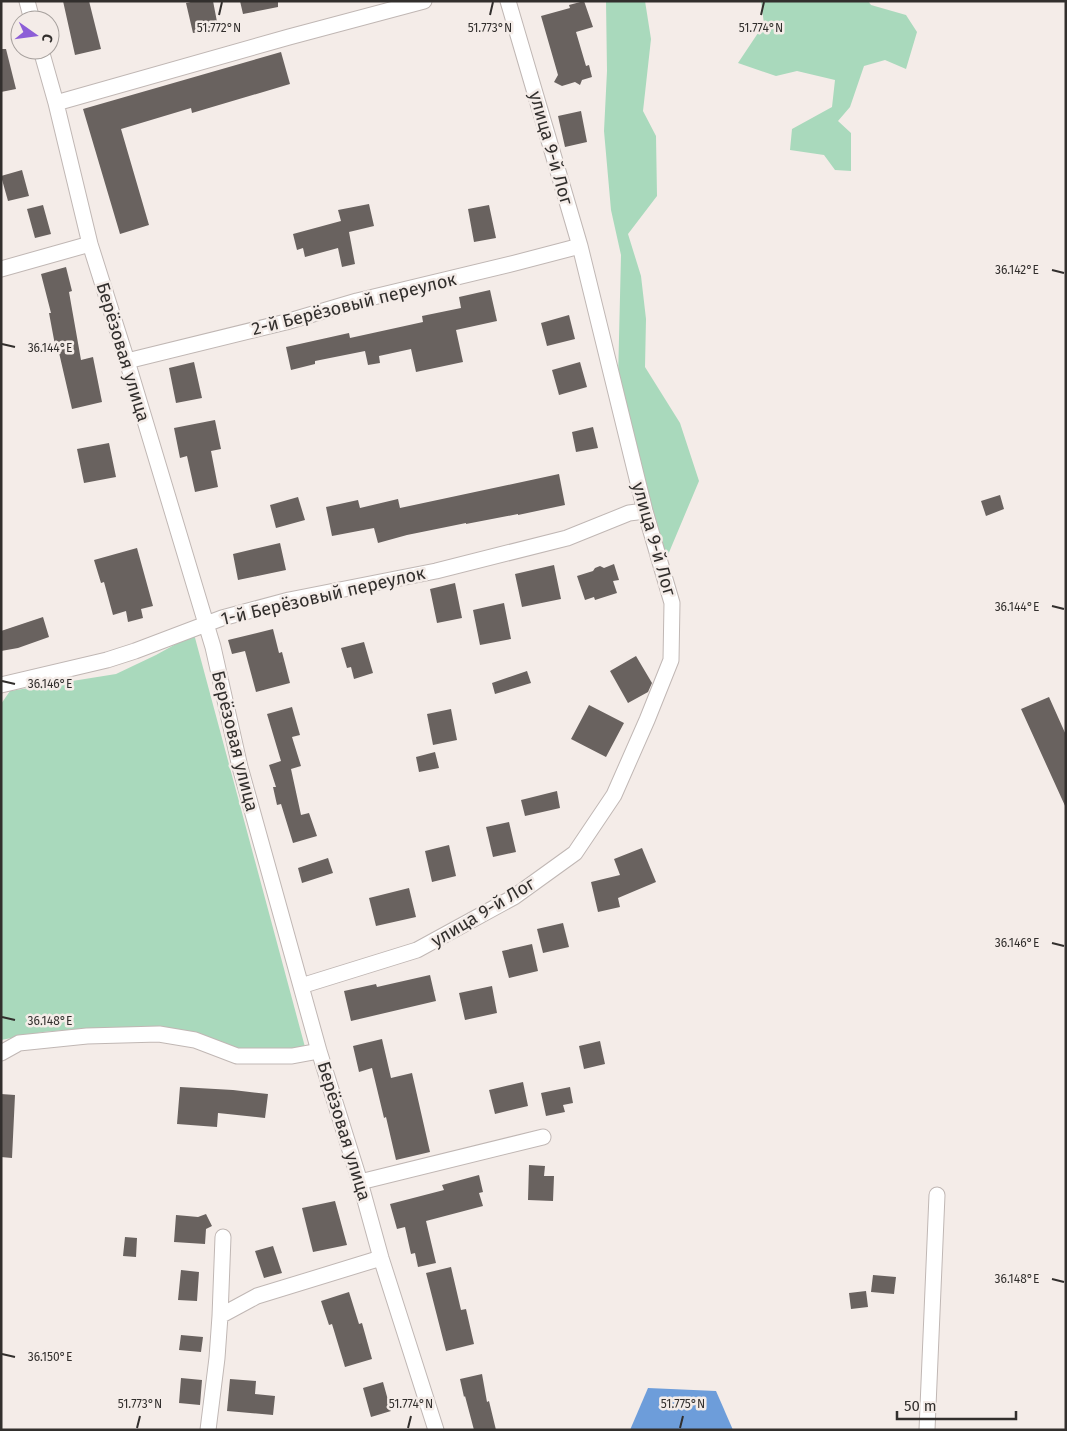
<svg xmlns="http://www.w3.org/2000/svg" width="1067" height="1431" font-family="'Fira Sans',sans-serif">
	<rect width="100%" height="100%" fill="#f4ece8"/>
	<path fill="#a9d9bc" d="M 606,1 L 645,1 L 651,39 L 643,111 L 656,136 L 657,196 L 628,234 L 641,276 L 646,319 L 645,367 L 680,423 L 699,481 L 665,562 L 618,380 L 621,255 L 611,210 L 604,131 L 607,71 Z
		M 761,1 L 868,1 L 871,5 L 906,15 L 917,32 L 906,69 L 885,60 L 864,66 L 850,107 L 838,121 L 851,133 L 851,171 L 835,170 L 824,155 L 790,150 L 792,129 L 832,107 L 835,80 L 797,71 L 776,76 L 738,63 L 764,24 Z
		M 194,634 L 305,1047 L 292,1055 L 90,1028 L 43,1032 L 1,1040 L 1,704 L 10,691 L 116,674 L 156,655 Z"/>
	<path fill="#6d9dda" d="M 648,1388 L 716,1391 L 733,1430 L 630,1430 Z"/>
	<path fill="#69625f" d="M 63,1 L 89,1 L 101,49 L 75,55 Z
		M 195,1 L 213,1 L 218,27 L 193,33 L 186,3 Z
		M 240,1 L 278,1 L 278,7 L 243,14 Z
		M 584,1 L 593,27 L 576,32 L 586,66 L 589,65 L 592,77 L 582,80 L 580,85 L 575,82 L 562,86 L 554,82 L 558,75 L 541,16 L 570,8 L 569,5 Z
		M 1,49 L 6,49 L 16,89 L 1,92 Z
		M 281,52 L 290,84 L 192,113 L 191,108 L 121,129 L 149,225 L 120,234 L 83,109 Z
		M 581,111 L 587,142 L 565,147 L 558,116 Z
		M 22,170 L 29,196 L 8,201 L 1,176 Z
		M 369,204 L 374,226 L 349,232 L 355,264 L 342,267 L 338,248 L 305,257 L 303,248 L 297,250 L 293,234 L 341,221 L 338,210 Z
		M 43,205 L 51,234 L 35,238 L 27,209 Z
		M 489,205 L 496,238 L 474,242 L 468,209 Z
		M 66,267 L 72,291 L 69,292 L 81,360 L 93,357 L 102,402 L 72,409 L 57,344 L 55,345 L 49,313 L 51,313 L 41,274 Z
		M 490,290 L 497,321 L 456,330 L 463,362 L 416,372 L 411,349 L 379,356 L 380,363 L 368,365 L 365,351 L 315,361 L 315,364 L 291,370 L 286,347 L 349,333 L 350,338 L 423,322 L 422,316 L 461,308 L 459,297 Z
		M 569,315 L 575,339 L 547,346 L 541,323 Z
		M 194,362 L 202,398 L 176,403 L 169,368 Z
		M 580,362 L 587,387 L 559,395 L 552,370 Z
		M 215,420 L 221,449 L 211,451 L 218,487 L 195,492 L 187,456 L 180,458 L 174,428 Z
		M 593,427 L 598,448 L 576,452 L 572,432 Z
		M 109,443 L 116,477 L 84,483 L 77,449 Z
		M 559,474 L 565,505 L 518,515 L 518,514 L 466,524 L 466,523 L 407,535 L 378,543 L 374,528 L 332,536 L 326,507 L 358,500 L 360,508 L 398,499 L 400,508 Z
		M 1000,495 L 1004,509 L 986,516 L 981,501 Z
		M 298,497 L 305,520 L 276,528 L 270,505 Z
		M 280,543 L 286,570 L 238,580 L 233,554 Z
		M 137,548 L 153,606 L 141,609 L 143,618 L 128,622 L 126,611 L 113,615 L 104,582 L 101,583 L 94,560 Z
		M 614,564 L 619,580 L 613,581 L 617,593 L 595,600 L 594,597 L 585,600 L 577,576 L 593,571 L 595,568 L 600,566 L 604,568 Z
		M 554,565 L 561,599 L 522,607 L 515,574 Z
		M 455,583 L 462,618 L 437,623 L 430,589 Z
		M 504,603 L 511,639 L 480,645 L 473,610 Z
		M 43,617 L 49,637 L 18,648 L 1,651 L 1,631 Z
		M 273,629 L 279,653 L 282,652 L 290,683 L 256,692 L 245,651 L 232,654 L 228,640 Z
		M 364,642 L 373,673 L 354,679 L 351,667 L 347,668 L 341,648 Z
		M 636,656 L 652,683 L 648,692 L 628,703 L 610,671 Z
		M 527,671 L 531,683 L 495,694 L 492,683 Z
		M 1049,697 L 1066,735 L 1066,808 L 1021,709 Z
		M 589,705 L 624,723 L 606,757 L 571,739 Z
		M 292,707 L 300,735 L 292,737 L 301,766 L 291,769 L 301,815 L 309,813 L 317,836 L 293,843 L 281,804 L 277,805 L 273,787 L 276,787 L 269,765 L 281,761 L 267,714 Z
		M 451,709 L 457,740 L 433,745 L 427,714 Z
		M 435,752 L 439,768 L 419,772 L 416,757 Z
		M 557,791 L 560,808 L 525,816 L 521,800 Z
		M 509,822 L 516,852 L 493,857 L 486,827 Z
		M 449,845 L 456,876 L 432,882 L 425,851 Z
		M 642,848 L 656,882 L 618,898 L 620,907 L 598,912 L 591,882 L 620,875 L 614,859 Z
		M 328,858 L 333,873 L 302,883 L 298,868 Z
		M 409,888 L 416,917 L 376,926 L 369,898 Z
		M 563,923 L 569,947 L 543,953 L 537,929 Z
		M 532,944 L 538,971 L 509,978 L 502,951 Z
		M 430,975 L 436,1001 L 351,1021 L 344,991 L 376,984 L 377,987 Z
		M 492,986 L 497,1013 L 465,1020 L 459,993 Z
		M 382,1039 L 391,1078 L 412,1073 L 430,1152 L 396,1160 L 386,1117 L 384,1118 L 372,1068 L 359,1072 L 353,1046 Z
		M 600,1041 L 605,1064 L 584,1069 L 579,1046 Z
		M 523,1082 L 528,1106 L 495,1114 L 489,1090 Z
		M 180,1087 L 233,1090 L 268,1094 L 265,1118 L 218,1113 L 217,1127 L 177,1124 Z
		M 570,1087 L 573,1103 L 563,1105 L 565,1112 L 546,1116 L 541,1093 Z
		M 1,1094 L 15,1095 L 12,1158 L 1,1157 Z
		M 529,1165 L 545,1166 L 544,1176 L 554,1176 L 553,1201 L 528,1200 Z
		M 479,1175 L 483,1192 L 479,1193 L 483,1206 L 426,1221 L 436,1263 L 418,1267 L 415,1253 L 411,1254 L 405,1227 L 397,1229 L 390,1204 L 444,1190 L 442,1185 Z
		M 335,1201 L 347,1245 L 313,1252 L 302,1208 Z
		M 206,1214 L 212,1226 L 206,1229 L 205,1244 L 174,1242 L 176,1215 L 198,1217 Z
		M 125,1237 L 137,1238 L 136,1257 L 123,1256 Z
		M 273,1246 L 282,1273 L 264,1278 L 255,1251 Z
		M 451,1267 L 461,1310 L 466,1309 L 474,1344 L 446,1351 L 426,1273 Z
		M 181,1270 L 199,1272 L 197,1301 L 178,1300 Z
		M 873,1275 L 896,1277 L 894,1294 L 871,1292 Z
		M 866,1291 L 868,1307 L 851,1309 L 849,1293 Z
		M 349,1292 L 359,1324 L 362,1323 L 372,1359 L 345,1367 L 332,1324 L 329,1325 L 321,1301 Z
		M 181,1335 L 203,1337 L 201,1352 L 179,1350 Z
		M 482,1374 L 487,1402 L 489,1401 L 496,1430 L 474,1430 L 465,1396 L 464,1397 L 460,1379 Z
		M 181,1378 L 202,1380 L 200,1405 L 179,1403 Z
		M 230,1379 L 256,1381 L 255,1394 L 275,1396 L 273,1415 L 227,1411 Z
		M 383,1382 L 391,1411 L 371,1417 L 363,1388 Z"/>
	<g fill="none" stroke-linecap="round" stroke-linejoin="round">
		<g stroke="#c0b7b4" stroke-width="17">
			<path id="street" d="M 27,1 L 32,20
				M 41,50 L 56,103 L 90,244 L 127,361 L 213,647 L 240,767 L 319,1051 L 360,1182 L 381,1258 L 436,1430
				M 56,103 L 289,37 L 424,1
				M 1,269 L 90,244
				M 127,361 L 286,322 L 357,301 L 515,263 L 580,246
				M 1,685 L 107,660 L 135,651 L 222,618 L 289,600 L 436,571 L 567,538 L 629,513 L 645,511
				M 301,986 L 417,950 L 514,897 L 575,853 L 614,795 L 647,720 L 671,660 L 672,603 L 645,511 L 580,246 L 508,1
				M 1,1053 L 19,1043 L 87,1036 L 159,1034 L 195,1040 L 237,1056 L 292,1056 L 319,1051
				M 360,1182 L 543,1137
				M 220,1316 L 223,1237
				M 208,1430 L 217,1358 L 220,1316 L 257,1296 L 381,1258
				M 927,1430 L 937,1195"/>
		</g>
		<use href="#street" stroke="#fff" stroke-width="15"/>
	</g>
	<path fill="none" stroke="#322f2d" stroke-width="2" d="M 219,15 L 222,2M 490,15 L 493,2M 761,15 L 764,2M 1052,270 L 1064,273M 2,344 L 15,347M 1052,606 L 1064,609M 2,681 L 15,684M 1052,943 L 1064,946M 2,1017 L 15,1020M 1052,1279 L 1064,1282M 2,1354 L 15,1357M 137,1428 L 140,1416M 408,1428 L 411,1416M 680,1428 L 683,1416"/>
	<g text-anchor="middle" stroke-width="5" stroke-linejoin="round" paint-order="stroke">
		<g font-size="18" fill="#322f2d" stroke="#f4ece8">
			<text transform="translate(551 148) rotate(74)" y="6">улица 9-й Лог</text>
			<text transform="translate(354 304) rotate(-14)" y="6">2-й Берёзовый переулок</text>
			<text transform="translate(123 352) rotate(73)" y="6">Берёзовая улица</text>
			<text transform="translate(654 539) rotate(74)" y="6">улица 9-й Лог</text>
			<text transform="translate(323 596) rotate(-13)" y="6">1-й Берёзовый переулок</text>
			<text transform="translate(235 741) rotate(76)" y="6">Берёзовая улица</text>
			<text transform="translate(483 912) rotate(-31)" y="6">улица 9-й Лог</text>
			<text transform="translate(344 1131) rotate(73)" y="6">Берёзовая улица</text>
		</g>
	</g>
	<g font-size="12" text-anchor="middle" fill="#322f2d" stroke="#f4ece8" stroke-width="5" stroke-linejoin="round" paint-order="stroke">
		<text x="219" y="32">51.772°N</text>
		<text x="490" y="32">51.773°N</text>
		<text x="761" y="32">51.774°N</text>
		<text x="1017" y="274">36.142°E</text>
		<text x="50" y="352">36.144°E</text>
		<text x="1017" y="611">36.144°E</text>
		<text x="50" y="688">36.146°E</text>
		<text x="1017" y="947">36.146°E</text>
		<text x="50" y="1025">36.148°E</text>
		<text x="1017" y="1283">36.148°E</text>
		<text x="50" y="1361">36.150°E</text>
		<text x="140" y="1408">51.773°N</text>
		<text x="411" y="1408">51.774°N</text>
		<text x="683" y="1408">51.775°N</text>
	</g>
	<rect width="1067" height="1431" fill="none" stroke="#322f2d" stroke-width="5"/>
	<g transform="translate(35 35) rotate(104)"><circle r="24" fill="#f4ece8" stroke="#a6a09d"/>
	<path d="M0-4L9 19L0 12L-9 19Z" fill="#8c5ed7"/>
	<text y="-8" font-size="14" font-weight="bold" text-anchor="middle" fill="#322f2d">С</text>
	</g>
	<path d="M897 1411v8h119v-8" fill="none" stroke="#322f2d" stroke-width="2.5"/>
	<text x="904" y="1411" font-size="15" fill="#322f2d" stroke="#f4ece8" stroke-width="4" paint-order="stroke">50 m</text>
</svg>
